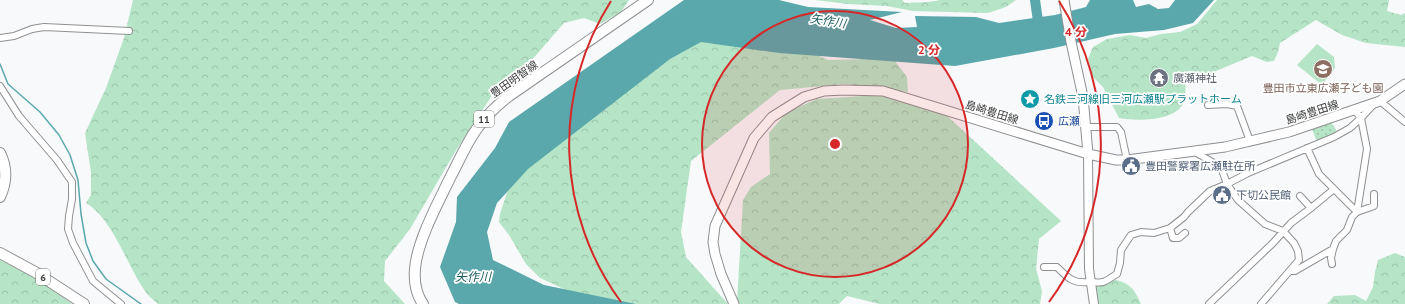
<svg xmlns="http://www.w3.org/2000/svg" width="1405" height="304" font-family="'PT Sans','Noto Sans JP',sans-serif">
	<defs>
		<pattern id="grass-dots" width="8" height="8" patternUnits="userSpaceOnUse"><rect width="8" height="8" fill="#b5e5c6"/><path d="M2 2h.1M6 6h.1" fill="none" stroke="#9dc5ab" stroke-width="1.8" stroke-linecap="round"/></pattern>
		<pattern id="forest-crowns" width="20" height="18" patternUnits="userSpaceOnUse"><rect width="20" height="18" fill="#b5e5c6"/><path d="M2 6a3 3 0 1 1 6 0M12 15a3 3 0 1 1 6 0" fill="none" stroke="#9dc5ab"/></pattern>
	</defs>
	<rect width="100%" height="100%" fill="#f7f9fb"/>
	<path fill="url(#grass-dots)" d="M 1331,122 L 1338,133 L 1317,142 L 1312,129 Z"/>
	<path fill="url(#forest-crowns)" d="M 133,0 L 629,0 L 621,12 L 600,24 L 584,18 L 564,23 L 518,76 L 493,94 L 455,152 L 410,229 L 385,261 L 384,281 L 405,304 L 158,304 C 154,300 148,296 145,291 C 127,266 113,219 86,203 L 91,195 L 91,172 L 85,133 L 106,88 L 124,38 Z
		M 815,0 L 902,0 L 905,3 C 917,2 928,3 940,0 L 1016,0 L 1006,7 L 988,13 L 913,11 L 887,6 L 848,4 Z
		M 1217,0 L 1389,0 L 1387,11 L 1401,15 L 1405,13 L 1405,47 L 1366,43 L 1342,35 L 1316,20 L 1280,43 L 1278,52 L 1274,61 L 1267,62 L 1252,56 L 1204,76 L 1192,77 L 1186,83 C 1185,89 1186,99 1183,104 C 1173,122 1135,121 1119,118 L 1103,87 L 1093,77 L 1088,59 L 1093,47 L 1107,39 L 1130,35 L 1146,38 L 1161,34 L 1180,32 L 1197,24 Z
		M 708,33 L 804,49 L 828,60 L 869,59 L 895,61 L 907,77 L 908,92 L 845,84 L 780,90 L 691,161 L 681,232 L 686,257 L 728,304 L 614,304 L 579,296 L 540,278 L 526,264 L 509,235 L 499,222 L 500,214 L 510,183 L 650,68 Z
		M 878,95 L 945,114 L 1061,221 L 1039,239 L 1036,269 L 1042,291 L 1040,304 L 879,304 L 847,296 L 839,304 L 738,304 L 737,302 L 743,200 L 751,187 L 770,174 L 769,133 L 787,112 L 817,99 Z
		M 1395,253 L 1405,257 L 1405,304 L 1327,304 L 1334,296 L 1355,295 L 1366,301 L 1373,287 L 1375,272 L 1378,260 Z
		M 0,260 C 26,272 49,287 72,304 L 0,304 Z
		M 1116,280 C 1131,284 1135,290 1141,304 L 1094,304 L 1094,285 Z"/>
	<path fill="#b5e5c6" d="M 1317,44 L 1334,57 L 1335,68 L 1322,85 L 1297,65 Z"/>
	<path fill="#5aa8ac" d="M 684,0 L 779,0 L 808,7 L 902,12 L 870,20 L 896,28 L 917,27 L 915,16 L 976,17 L 999,23 L 1055,15 L 1086,7 L 1090,0 L 1133,0 L 1136,7 L 1149,4 L 1158,9 L 1169,8 L 1175,0 L 1214,0 L 1193,23 L 1164,30 L 1115,34 L 1054,48 L 955,66 L 779,53 L 701,42 L 670,59 L 528,169 L 497,203 L 487,232 L 493,260 L 544,285 L 636,304 L 459,304 L 455,302 L 440,267 L 456,222 L 457,197 L 495,148 L 509,122 Z"/>
	<g fill="none" stroke-linecap="round" stroke-linejoin="round">
		<path stroke="#5aa8ac" stroke-width="1.5" d="M 0,64 L 8,84 L 40,112 L 59,135 L 70,155 L 78,180 L 81,214 L 86,243 L 93,261 L 106,279 L 141,304"/>
		<path stroke="#5aa8ac" stroke-width="10" d="M 1035,0 L 1038,21 L 1037,30"/>
		<g stroke="#8f9092" stroke-width="8">
			<path id="minor" d="M 0,38 L 14,36 L 32,29 L 44,27 L 129,31
				M 0,86 L 19,116 L 57,160 L 72,182 L 72,199 L 69,216 L 68,229 L 73,243 L 93,281 L 121,304
				M 1380,101 L 1405,122
				M 1208,105 L 1227,104 L 1237,106 L 1250,141
				M 1086,127 L 1117,127 L 1121,132 L 1127,160
				M 1307,148 L 1319,174 L 1357,212
				M 1193,151 L 1214,163 L 1222,170 L 1227,184 L 1238,200 L 1265,224 L 1283,231 L 1294,243 L 1298,251 L 1299,260 L 1261,304
				M 1311,208 L 1334,189
				M 1357,212 L 1367,149 L 1361,118 L 1374,104
				M 1170,228 L 1173,238 L 1179,238 L 1185,233
				M 1332,264 L 1331,258 L 1333,249 L 1336,241 L 1347,230 L 1352,217 L 1357,212 L 1374,206 L 1374,194
				M 1044,267 L 1057,267 C 1068,278 1073,284 1090,282 C 1094,282 1099,283 1103,282 C 1107,281 1113,276 1117,274 L 1120,263 L 1121,250 L 1131,235 L 1141,232 L 1154,233 L 1170,228 L 1184,217 L 1188,212 L 1210,191 L 1227,184 L 1248,173 L 1334,137 L 1350,128 L 1361,118 L 1355,111
				M 1290,271 L 1295,271 L 1333,249
				M 1209,304 L 1273,243 L 1291,223 L 1311,208 L 1300,196"/>
		</g>
		<g stroke="#8f9092" stroke-width="10">
			<path id="tertiary" d="M 1088,154 L 1089,269 L 1094,304"/>
		</g>
		<g stroke="#8f9092" stroke-width="11">
			<path id="secondary" d="M 1064,0 L 1071,42 L 1083,97 L 1088,154
				M 734,304 L 721,274 L 715,254 L 713,242 L 715,226 L 754,138 L 772,117 L 804,97 L 824,91 L 844,90 L 883,91 L 1088,154 L 1116,160 L 1127,160 L 1225,147 L 1289,132 L 1380,101 L 1405,84"/>
		</g>
		<g stroke="#8f9092" stroke-width="12">
			<path id="primary" d="M 0,153 C 7,167 7,182 0,197
				M 0,253 L 35,272 L 84,304
				M 423,304 C 416,294 414,281 415,269 C 417,241 439,201 451,176 C 459,161 466,144 476,130 C 485,117 496,106 509,96 L 648,0"/>
		</g>
		<use href="#minor" stroke="#fff" stroke-width="6"/>
		<use href="#tertiary" stroke="#fff" stroke-width="8"/>
		<use href="#secondary" stroke="#fff" stroke-width="9"/>
		<use href="#primary" stroke="#fff" stroke-width="10"/>
	</g>
	<circle cx="835" cy="144" r="133" fill="#d62828" fill-opacity=".12"/>
	<g fill="none" stroke="#d62828" stroke-width="2">
		<circle cx="835" cy="144" r="133"/>
		<path d="M621 302A266 266 0 0 1 611 1M1059 1A266 266 0 0 1 1049 302"/>
	</g>
	<defs>
		<g id="school-disc" transform="scale(1)"><circle r="9.5" fill="#8d6e63" stroke="#fff"/><path d="M0-5L7-2L0 1L-7-2ZM-4 1L0 2.5L4 1V4Q0 6-4 4Z" fill="#fff"/></g>
		<g id="temple-disc" transform="scale(1)"><circle r="9.5" fill="#6b7280" stroke="#fff"/><path d="M0-6L5-2H3V0L6.5 2.5H4V6H1.5V3h-3V6H-4V2.5H-6.5L-3 0V-2H-5Z" fill="#fff"/></g>
		<g id="sight-disc" transform="scale(1)"><circle r="9.5" fill="#0f9aa8" stroke="#fff"/><path d="M0-6L1.8-2.2L6-1.7L2.9 1.2L3.7 5.4L0 3.3L-3.7 5.4L-2.9 1.2L-6-1.7L-1.8-2.2Z" fill="#fff"/></g>
		<g id="bus-disc" transform="scale(1)"><circle r="9.5" fill="#1a4fb4" stroke="#fff"/><path d="M-5-6H5V4H4V6H2V4H-2V6H-4V4H-5ZM-3.5-4V0h7V-4ZM-3.5 1.2v1.5H-2V1.2ZM2 1.2v1.5H3.5V1.2Z" fill="#fff"/></g>
		<g id="civic-disc" transform="scale(1)"><circle r="9.5" fill="#5c6f8a" stroke="#fff"/><path d="M-.6-6.5H3V-4.5H.6V-3L4-1V1h2V6H-6V1h2V-1L-.6-3ZM-1.2 2.5V6h2.4V2.5Z" fill="#fff"/></g>
	</defs>
	<g fill-rule="evenodd">
		<use href="#school-disc" x="1323" y="69"/>
		<use href="#temple-disc" x="1159" y="78"/>
		<use href="#sight-disc" x="1030" y="99"/>
		<use href="#bus-disc" x="1044" y="121"/>
		<use href="#civic-disc" x="1131" y="166"/>
		<use href="#civic-disc" x="1222" y="195"/>
	</g>
	<g text-anchor="middle" stroke-width="3.5" stroke-linejoin="round" paint-order="stroke">
		<g fill="#fff" stroke="#767778" stroke-width="1">
			<rect x="474" y="111" width="20" height="16" rx="3"/>
			<rect x="36" y="269" width="14" height="16" rx="3"/>
		</g>
		<g font-size="10" font-weight="bold" fill="#3c3d3e">
			<text x="484" y="123">11</text>
			<text x="43" y="281">6</text>
		</g>
		<g font-size="11" fill="#5b616d" stroke="#fff" text-anchor="start">
			<text x="1173" y="82">廣瀬神社</text>
		</g>
		<g font-size="11" fill="#3c3d3e" stroke="#fff">
			<text transform="translate(514 79) rotate(-35)" y="4">豊田明智線</text>
			<text transform="translate(992 112) rotate(17)" y="4">島崎豊田線</text>
			<text transform="translate(1312 112) rotate(-18)" y="4">島崎豊田線</text>
		</g>
		<g font-size="11" fill="#785e54" stroke="#fff">
			<text x="1323" y="92">豊田市立東広瀬子ども園</text>
		</g>
		<g font-size="11" fill="#0d838f" stroke="#fff" text-anchor="start">
			<text x="1044" y="103">名鉄三河線旧三河広瀬駅プラットホーム</text>
		</g>
		<g font-size="11" fill="#164399" stroke="#fff" text-anchor="start">
			<text x="1058" y="125">広瀬</text>
		</g>
		<g font-size="11" fill="#4e5e75" stroke="#fff" text-anchor="start">
			<text x="1145" y="170">豊田警察署広瀬駐在所</text>
			<text x="1236" y="199">下切公民館</text>
		</g>
		<g font-size="12" font-style="italic" fill="#1b5d60" stroke="#fff">
			<text transform="translate(828 21) rotate(9)" y="4">矢作川</text>
			<text x="473" y="281">矢作川</text>
		</g>
	</g>
	<circle cx="835" cy="144" r="6" fill="#d62828" stroke="#fff" stroke-width="2"/>
	<g font-size="12" text-anchor="middle" font-weight="bold" fill="#d62828" stroke="#fff" stroke-width="3.5" stroke-linejoin="round" paint-order="stroke">
		<text x="1076" y="36">4 分</text>
		<text x="929" y="54">2 分</text>
	</g>
</svg>
